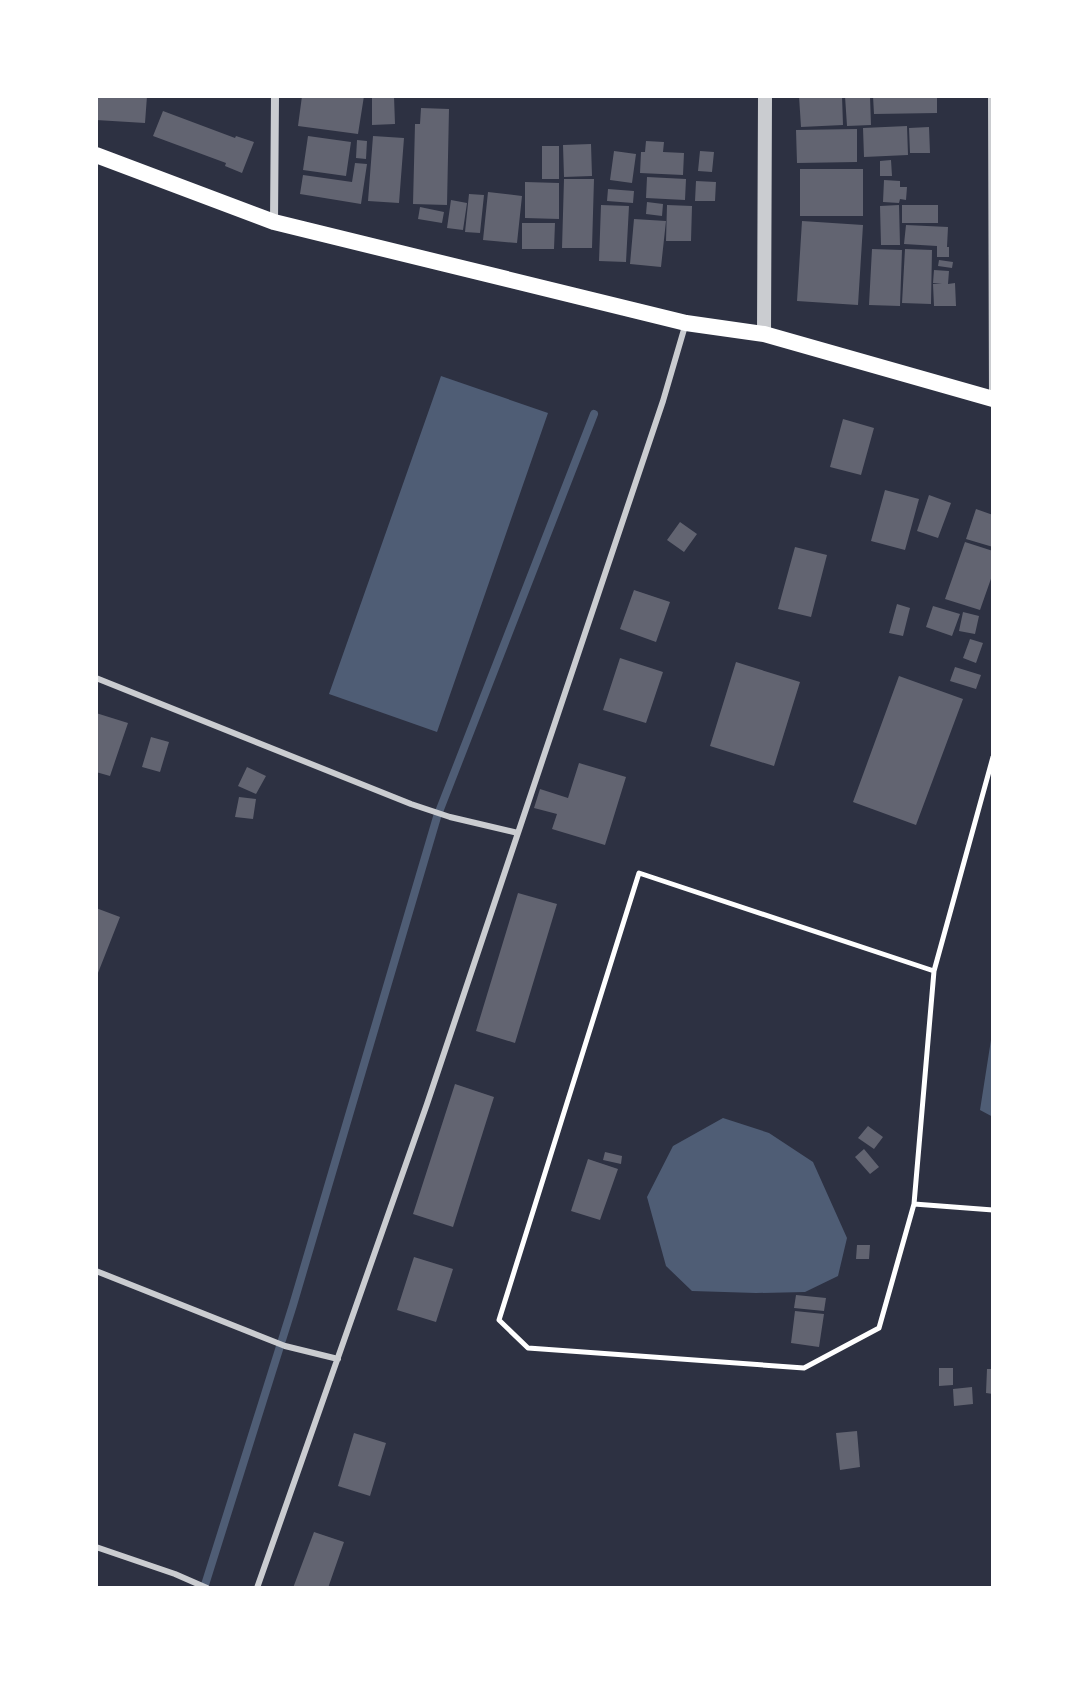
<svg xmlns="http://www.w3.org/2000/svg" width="1089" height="1684" font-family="'Varela Round',sans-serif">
	<rect width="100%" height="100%" fill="#2d3142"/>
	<path fill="#4f5d75" d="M 441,376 L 548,413 L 437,732 L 329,694 Z
		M 993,1027 L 993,1117 L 980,1110 Z
		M 723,1118 L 769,1133 L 813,1162 L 847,1238 L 838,1276 L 805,1292 L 756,1293 L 692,1291 L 666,1266 L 647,1197 L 673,1146 Z"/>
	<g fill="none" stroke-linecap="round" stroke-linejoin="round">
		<path stroke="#4f5d75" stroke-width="8" d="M 204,1588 L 293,1305 L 437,817 L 594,414"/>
	</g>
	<path fill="#626471" d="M 96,96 L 147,96 L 145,123 L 96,120 Z
		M 302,96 L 364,96 L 358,134 L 298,126 Z
		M 372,96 L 394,96 L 395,124 L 372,125 Z
		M 799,96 L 842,96 L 843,125 L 801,127 Z
		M 845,96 L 870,96 L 871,125 L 847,126 Z
		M 873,96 L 937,96 L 937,113 L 874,114 Z
		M 421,108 L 449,109 L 447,205 L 413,204 L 415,124 L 420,124 Z
		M 163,111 L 235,138 L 236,136 L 254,142 L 242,173 L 225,166 L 226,163 L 153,136 Z
		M 907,126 L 908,155 L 864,157 L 863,128 Z
		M 929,127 L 930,153 L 910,153 L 909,128 Z
		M 857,129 L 857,162 L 797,163 L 796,130 Z
		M 308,136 L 351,142 L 346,176 L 303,170 Z
		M 373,136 L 404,138 L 399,203 L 368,201 Z
		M 357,140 L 367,141 L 366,159 L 356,158 Z
		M 646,141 L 664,142 L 663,152 L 684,153 L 683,175 L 640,173 L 641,152 L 645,152 Z
		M 591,144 L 592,176 L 564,177 L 563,145 Z
		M 542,146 L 559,146 L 559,179 L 542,179 Z
		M 614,151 L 636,154 L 632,183 L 610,180 Z
		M 700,151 L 714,152 L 712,172 L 698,171 Z
		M 891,160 L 892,176 L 880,176 L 880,161 Z
		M 355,163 L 367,164 L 361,204 L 300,194 L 303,175 L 352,182 Z
		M 800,169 L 863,169 L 863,216 L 800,216 Z
		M 647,177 L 686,179 L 685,200 L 646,198 Z
		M 564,179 L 594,179 L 592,248 L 562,248 Z
		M 884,180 L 900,181 L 900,187 L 907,187 L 906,200 L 900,199 L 899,203 L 883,202 Z
		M 696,181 L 716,182 L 715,201 L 695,201 Z
		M 525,182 L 559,183 L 559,219 L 525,218 Z
		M 608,189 L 634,191 L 633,203 L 607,201 Z
		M 488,192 L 522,196 L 517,243 L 483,240 Z
		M 469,194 L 484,195 L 480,233 L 465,232 Z
		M 451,200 L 467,203 L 463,230 L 447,228 Z
		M 647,202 L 663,204 L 662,216 L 646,214 Z
		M 601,205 L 629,206 L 626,262 L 599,261 Z
		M 667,205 L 692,206 L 691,241 L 666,241 Z
		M 899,205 L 900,245 L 881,245 L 880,206 Z
		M 902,205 L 938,205 L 938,223 L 902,223 Z
		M 420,207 L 444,212 L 442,223 L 418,219 Z
		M 634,219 L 666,221 L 661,267 L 630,264 Z
		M 802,221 L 863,225 L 858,305 L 797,301 Z
		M 522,223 L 555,223 L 554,249 L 522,249 Z
		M 906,225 L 948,227 L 947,247 L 949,247 L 949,257 L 937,257 L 937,246 L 904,244 Z
		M 872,249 L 902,250 L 900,306 L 869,305 Z
		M 905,249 L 932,250 L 931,304 L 902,303 Z
		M 939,260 L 953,262 L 952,268 L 938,266 Z
		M 934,270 L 949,271 L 948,284 L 955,283 L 956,306 L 934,306 L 933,284 L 942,284 L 933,283 Z
		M 843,419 L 874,428 L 861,475 L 830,467 Z
		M 885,490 L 919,499 L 905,550 L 871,541 Z
		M 929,495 L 951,503 L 938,538 L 917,531 Z
		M 976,509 L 993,515 L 993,547 L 966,539 Z
		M 680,522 L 697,534 L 684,552 L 667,540 Z
		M 965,542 L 993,551 L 993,573 L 980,610 L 945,599 Z
		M 795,547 L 827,555 L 811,617 L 778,609 Z
		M 634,590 L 670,602 L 656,642 L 620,629 Z
		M 897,604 L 910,608 L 903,636 L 889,633 Z
		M 933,606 L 960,614 L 952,636 L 926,627 Z
		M 963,612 L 979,616 L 975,634 L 959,631 Z
		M 970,639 L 983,643 L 976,663 L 963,658 Z
		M 620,658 L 663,672 L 646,723 L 603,710 Z
		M 736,662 L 800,682 L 774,766 L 710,746 Z
		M 955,667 L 981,675 L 976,689 L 950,681 Z
		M 899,676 L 963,699 L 916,825 L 853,802 Z
		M 96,713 L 128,723 L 110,776 L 96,772 Z
		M 151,737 L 169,742 L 160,772 L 142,767 Z
		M 579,763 L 626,777 L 605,845 L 552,829 L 557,814 L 534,808 L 540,789 L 568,798 Z
		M 247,767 L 266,776 L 256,794 L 238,786 Z
		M 239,797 L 256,799 L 253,819 L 235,817 Z
		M 518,893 L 557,904 L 515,1043 L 476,1031 Z
		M 96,908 L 120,917 L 96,978 Z
		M 455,1084 L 494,1097 L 453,1227 L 413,1214 Z
		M 868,1126 L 883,1137 L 874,1149 L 858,1138 Z
		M 864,1149 L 879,1167 L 870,1174 L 855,1157 Z
		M 605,1152 L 622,1156 L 621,1164 L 603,1160 Z
		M 588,1159 L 618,1169 L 600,1220 L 571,1211 Z
		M 857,1245 L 870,1245 L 869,1259 L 856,1259 Z
		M 414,1257 L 453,1269 L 436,1322 L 397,1310 Z
		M 796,1295 L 826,1298 L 824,1311 L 794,1308 Z
		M 795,1311 L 824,1314 L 819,1347 L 791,1343 Z
		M 939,1368 L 953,1368 L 953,1385 L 939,1386 Z
		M 987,1369 L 993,1369 L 993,1394 L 986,1393 Z
		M 972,1387 L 973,1404 L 954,1406 L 953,1389 Z
		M 857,1431 L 860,1467 L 840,1470 L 836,1433 Z
		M 354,1433 L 386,1443 L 370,1496 L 338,1486 Z
		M 314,1532 L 344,1542 L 328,1588 L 293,1588 Z"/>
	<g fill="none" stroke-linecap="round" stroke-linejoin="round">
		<path stroke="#fff" stroke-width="5" d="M 934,971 L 639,873 L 499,1320 L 528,1348 L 804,1368 L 879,1328 L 914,1204 L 934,971 L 993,757
			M 914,1204 L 993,1210"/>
		<path stroke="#caccd0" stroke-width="6" d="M 96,678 L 411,804 L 450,817 L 518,833
			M 96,1271 L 285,1346 L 338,1359
			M 96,1547 L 175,1574 L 207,1588
			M 257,1588 L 427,1104 L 663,401 L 685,326"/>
		<path stroke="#caccd0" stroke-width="8" d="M 992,96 L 993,398
			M 274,222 L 275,96"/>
		<path stroke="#caccd0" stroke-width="14" d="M 764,334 L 765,96"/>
		<path stroke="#fff" stroke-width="16" d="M 96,155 L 274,222 L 686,323 L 764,334 L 993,399"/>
	</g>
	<rect width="1089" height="1684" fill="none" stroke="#ffffff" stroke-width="196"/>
</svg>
